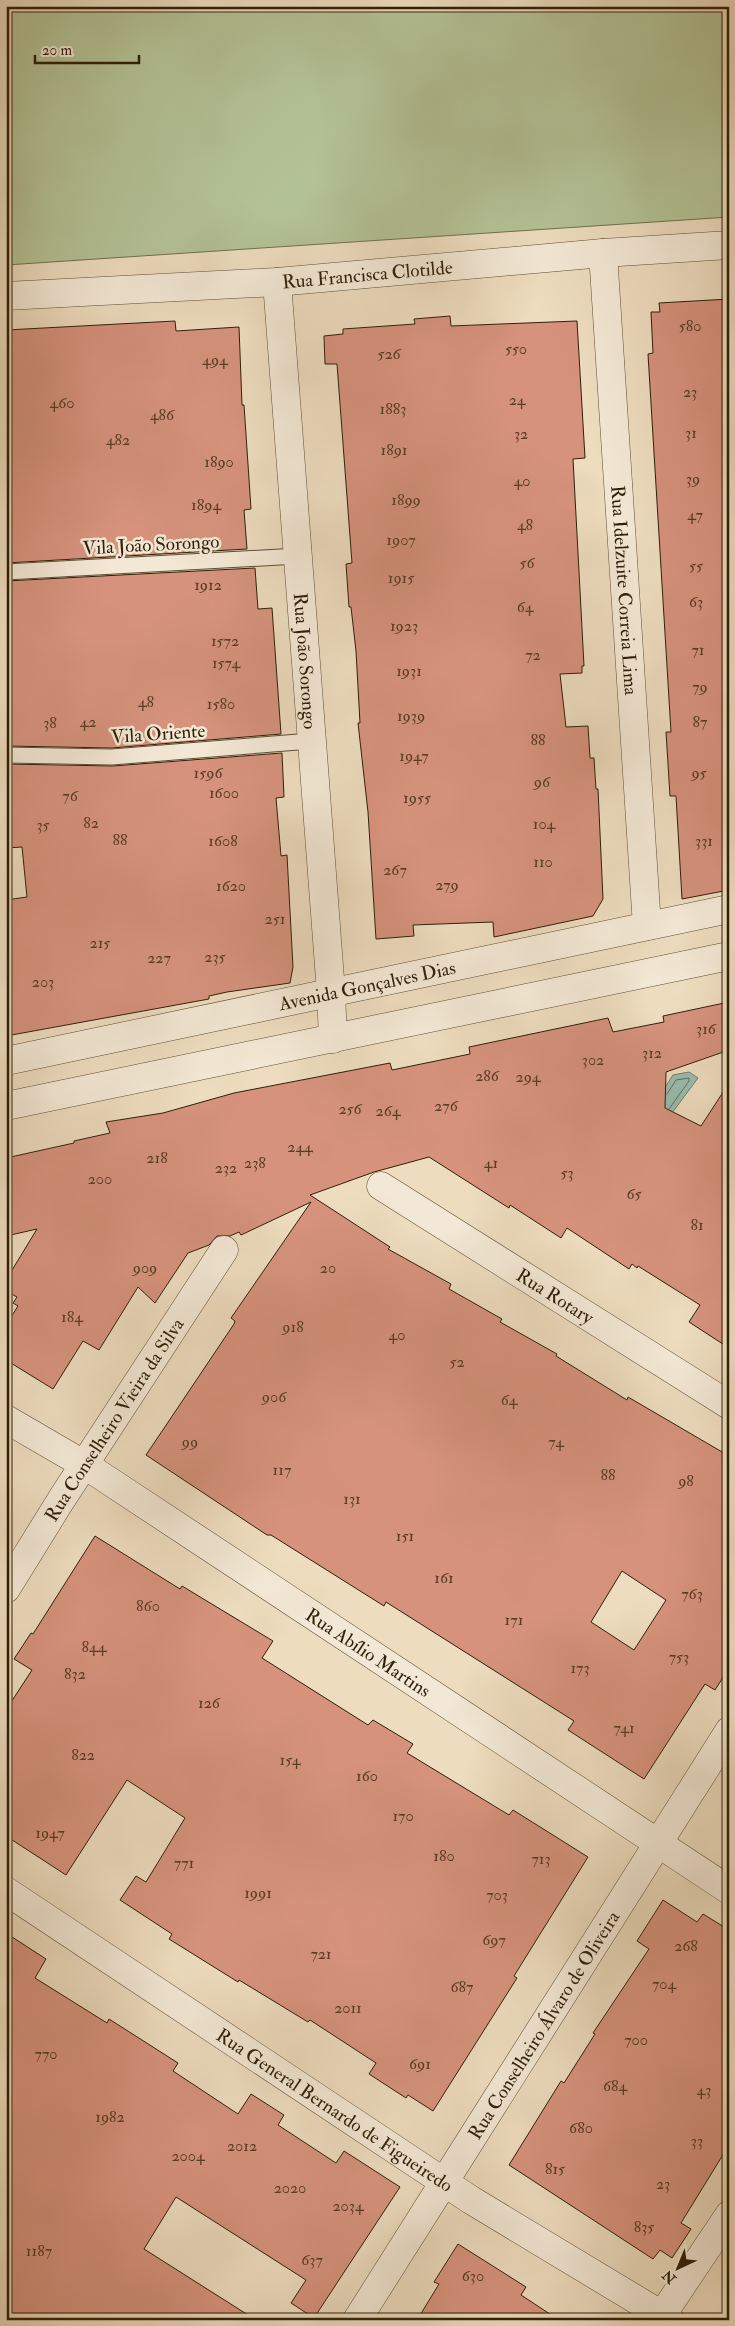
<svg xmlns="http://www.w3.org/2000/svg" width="735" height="2326" font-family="'IM FELL Double Pica',serif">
	<rect width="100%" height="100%" fill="#eddcbe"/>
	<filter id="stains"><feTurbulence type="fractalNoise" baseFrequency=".004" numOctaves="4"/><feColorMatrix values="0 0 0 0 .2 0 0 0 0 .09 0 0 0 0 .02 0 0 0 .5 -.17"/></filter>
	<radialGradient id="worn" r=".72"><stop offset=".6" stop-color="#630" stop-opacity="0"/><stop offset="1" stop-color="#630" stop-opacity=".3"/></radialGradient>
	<path fill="#b3c296" stroke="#71704e" d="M 6,6 L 729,6 L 729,217 L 6,265 Z"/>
	<path fill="#99bcaf" stroke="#6f7d6c" d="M 689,1072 L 698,1078 L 669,1117 L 653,1106 L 673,1075 Z"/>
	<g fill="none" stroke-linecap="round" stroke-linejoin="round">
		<path stroke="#646e5b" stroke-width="1" d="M 667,1094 L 676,1080 L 689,1078 L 689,1081 L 669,1109"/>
	</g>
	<path fill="#d6927d" stroke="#2f1f07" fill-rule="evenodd" d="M 729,299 L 729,890 L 682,899 L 676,796 L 670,796 L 666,732 L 671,732 L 648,354 L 653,353 L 651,312 L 660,312 L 659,303 Z
		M 450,316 L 451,326 L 577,321 L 585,458 L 573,459 L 584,666 L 582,666 L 582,673 L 560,674 L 566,727 L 588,726 L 590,758 L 594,758 L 596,789 L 598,789 L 603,899 L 593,916 L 494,937 L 493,922 L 413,925 L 414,936 L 376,939 L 368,812 L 358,723 L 360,723 L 356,651 L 351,607 L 349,607 L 346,564 L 352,563 L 337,364 L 325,364 L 324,336 L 343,334 L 343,329 L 415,324 L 414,319 Z
		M 175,321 L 176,331 L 239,327 L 242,405 L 244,405 L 251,509 L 244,510 L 247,549 L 6,563 L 6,330 Z
		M 255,568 L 258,609 L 272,608 L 281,734 L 112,748 L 6,746 L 6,581 Z
		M 282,753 L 284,797 L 276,798 L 281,856 L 287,855 L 293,967 L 290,983 L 227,992 L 209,996 L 209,999 L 6,1036 L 6,900 L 27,897 L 22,847 L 6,848 L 6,764 L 113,766 Z
		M 729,1002 L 729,1050 L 666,1072 L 665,1108 L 701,1126 L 729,1083 L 729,1348 L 689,1322 L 700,1305 L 638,1266 L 637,1268 L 632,1264 L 629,1269 L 567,1228 L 561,1238 L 510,1205 L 509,1208 L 429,1157 L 374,1172 L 310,1195 L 390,1247 L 388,1249 L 451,1284 L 449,1289 L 502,1319 L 500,1322 L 557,1354 L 556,1356 L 627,1400 L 628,1397 L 729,1456 L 729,1668 L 715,1690 L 705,1684 L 644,1779 L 568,1730 L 574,1721 L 386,1602 L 384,1606 L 271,1535 L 267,1535 L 146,1455 L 234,1324 L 235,1321 L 231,1318 L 311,1202 L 241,1235 L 239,1232 L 230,1236 L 217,1236 L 209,1245 L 188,1253 L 155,1303 L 138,1287 L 99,1350 L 83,1341 L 53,1389 L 6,1360 L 6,1325 L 18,1306 L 13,1303 L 17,1297 L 6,1291 L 6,1280 L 37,1229 L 6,1236 L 6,1158 L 74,1143 L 74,1141 L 110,1133 L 106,1122 L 163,1113 L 234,1093 L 390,1063 L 392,1070 L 470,1054 L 469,1047 L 608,1018 L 613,1032 L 664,1022 L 663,1016 ZM 622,1571 L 666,1600 L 634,1650 L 591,1622 Z
		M 95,1536 L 180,1589 L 182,1586 L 273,1641 L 262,1658 L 368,1725 L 373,1720 L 413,1744 L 407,1753 L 509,1815 L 513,1810 L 588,1857 L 514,1976 L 517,1978 L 433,2111 L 408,2095 L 406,2098 L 369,2074 L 376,2063 L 310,2020 L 308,2022 L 239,1980 L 238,1982 L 169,1939 L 172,1934 L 120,1900 L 136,1876 L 146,1882 L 185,1818 L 127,1780 L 66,1875 L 6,1836 L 6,1710 L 32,1670 L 14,1659 L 31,1633 L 33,1634 Z
		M 663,1900 L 697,1922 L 703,1914 L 729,1930 L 729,2145 L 681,2223 L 691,2229 L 672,2258 L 660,2250 L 653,2259 L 509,2165 L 561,2081 L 564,2083 L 595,2034 L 593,2033 L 649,1949 L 637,1941 Z
		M 6,1933 L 46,1959 L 35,1978 L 107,2023 L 109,2019 L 178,2063 L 173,2071 L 238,2114 L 251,2094 L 284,2115 L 278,2125 L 336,2163 L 344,2151 L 400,2187 L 314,2318 L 291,2303 L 306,2280 L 176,2197 L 144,2249 L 256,2320 L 6,2320 Z
		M 458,2244 L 526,2287 L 521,2295 L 559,2320 L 417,2320 L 439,2284 L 434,2282 Z"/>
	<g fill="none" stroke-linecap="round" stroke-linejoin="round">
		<g stroke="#5e4e35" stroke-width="17">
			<path id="service" d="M 6,572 L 298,556
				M 6,755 L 112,757 L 311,741"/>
		</g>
		<g stroke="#5e4e35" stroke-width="29">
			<g id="minor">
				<path id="s1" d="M 603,253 L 647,926"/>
				<path id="s2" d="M 277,282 L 331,992 L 333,1039"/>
				<path id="s3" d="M 6,1061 L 729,909"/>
				<path d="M 6,1106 L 729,956"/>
				<path id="s4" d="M 381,1186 L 729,1405"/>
				<path id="s5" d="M 6,1419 L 85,1465 L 729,1890"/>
				<path id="s6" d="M 6,1589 L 61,1500 L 224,1250"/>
				<path d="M 662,2315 L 729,2215"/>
				<path id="s7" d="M 357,2320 L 729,1731"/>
			</g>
		</g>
		<g stroke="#5e4e35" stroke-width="29">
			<g id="tertiary">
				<path id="s8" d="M 6,296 L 277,282 L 603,253 L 729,245"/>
				<path id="s9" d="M 6,1891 L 471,2200 L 670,2320"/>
			</g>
		</g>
		<use href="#service" stroke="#f3e8d5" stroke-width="15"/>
		<use href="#minor" stroke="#f3e8d5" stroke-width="28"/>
		<use href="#tertiary" stroke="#f3e8d5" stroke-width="28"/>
	</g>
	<g text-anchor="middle" stroke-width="5" stroke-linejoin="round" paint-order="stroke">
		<g font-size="16" fill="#593c24">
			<text x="690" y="331">580</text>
			<text x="516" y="354">550</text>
			<text x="389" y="359">526</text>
			<text x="215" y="365">494</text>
			<text x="690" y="397">23</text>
			<text x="517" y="405">24</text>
			<text x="62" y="408">460</text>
			<text x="393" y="414">1883</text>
			<text x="162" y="420">486</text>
			<text x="691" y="438">31</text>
			<text x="521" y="439">32</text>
			<text x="118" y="445">482</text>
			<text x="394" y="455">1891</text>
			<text x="219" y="467">1890</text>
			<text x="693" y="484">39</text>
			<text x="522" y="486">40</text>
			<text x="406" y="505">1899</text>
			<text x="206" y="510">1894</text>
			<text x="695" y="520">47</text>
			<text x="525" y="530">48</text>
			<text x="401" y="545">1907</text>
			<text x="527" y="568">56</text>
			<text x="696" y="571">55</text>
			<text x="401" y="583">1915</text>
			<text x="208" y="590">1912</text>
			<text x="696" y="607">63</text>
			<text x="525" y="612">64</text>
			<text x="404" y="631">1923</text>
			<text x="225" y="646">1572</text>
			<text x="698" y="655">71</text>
			<text x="533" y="660">72</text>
			<text x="226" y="668">1574</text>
			<text x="409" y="676">1931</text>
			<text x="700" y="692">79</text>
			<text x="146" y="707">48</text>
			<text x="221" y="709">1580</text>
			<text x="411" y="721">1939</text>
			<text x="88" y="727">42</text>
			<text x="700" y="727">87</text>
			<text x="50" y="728">38</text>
			<text x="538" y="745">88</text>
			<text x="414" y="761">1947</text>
			<text x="208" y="778">1596</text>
			<text x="699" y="778">95</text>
			<text x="542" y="787">96</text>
			<text x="224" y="798">1600</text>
			<text x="70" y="801">76</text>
			<text x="417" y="803">1955</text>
			<text x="91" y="828">82</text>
			<text x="544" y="829">104</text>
			<text x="43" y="830">35</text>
			<text x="120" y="845">88</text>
			<text x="223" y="846">1608</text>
			<text x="704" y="846">331</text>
			<text x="543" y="867">110</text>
			<text x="395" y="875">267</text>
			<text x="447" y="890">279</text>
			<text x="231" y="891">1620</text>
			<text x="275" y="924">251</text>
			<text x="100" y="948">215</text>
			<text x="215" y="962">235</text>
			<text x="159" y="963">227</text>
			<text x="43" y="987">203</text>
			<text x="706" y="1034">316</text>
			<text x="652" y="1058">312</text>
			<text x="593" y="1065">302</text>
			<text x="487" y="1081">286</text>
			<text x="528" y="1082">294</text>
			<text x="446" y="1111">276</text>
			<text x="350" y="1114">256</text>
			<text x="388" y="1116">264</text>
			<text x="300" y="1152">244</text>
			<text x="157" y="1163">218</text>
			<text x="255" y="1168">238</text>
			<text x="491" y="1168">41</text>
			<text x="226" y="1173">232</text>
			<text x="567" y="1178">53</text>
			<text x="100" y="1184">200</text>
			<text x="634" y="1199">65</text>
			<text x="697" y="1230">81</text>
			<text x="145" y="1273">909</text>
			<text x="328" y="1273">20</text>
			<text x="72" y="1322">184</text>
			<text x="293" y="1332">918</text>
			<text x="397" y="1340">40</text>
			<text x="457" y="1367">52</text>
			<text x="274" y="1402">906</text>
			<text x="509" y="1405">64</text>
			<text x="190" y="1447">99</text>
			<text x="556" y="1447">74</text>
			<text x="282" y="1475">117</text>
			<text x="608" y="1480">88</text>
			<text x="686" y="1486">98</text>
			<text x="352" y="1504">131</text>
			<text x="405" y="1541">151</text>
			<text x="444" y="1583">161</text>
			<text x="692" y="1599">763</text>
			<text x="148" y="1611">860</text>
			<text x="514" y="1625">171</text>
			<text x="94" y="1652">844</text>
			<text x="679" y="1662">753</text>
			<text x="580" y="1673">173</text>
			<text x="75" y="1679">832</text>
			<text x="209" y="1708">126</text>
			<text x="624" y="1733">741</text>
			<text x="83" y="1760">822</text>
			<text x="290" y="1765">154</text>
			<text x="367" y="1781">160</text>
			<text x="403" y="1821">170</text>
			<text x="50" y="1838">1947</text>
			<text x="444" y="1861">180</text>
			<text x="541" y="1864">713</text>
			<text x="184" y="1868">771</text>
			<text x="258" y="1898">1991</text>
			<text x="497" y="1900">703</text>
			<text x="494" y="1945">697</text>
			<text x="686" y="1951">268</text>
			<text x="321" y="1959">721</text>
			<text x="664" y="1989">704</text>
			<text x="462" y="1992">687</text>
			<text x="348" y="2013">2011</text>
			<text x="636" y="2045">700</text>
			<text x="46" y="2059">770</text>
			<text x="420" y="2069">691</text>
			<text x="615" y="2091">684</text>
			<text x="704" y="2095">43</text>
			<text x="110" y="2122">1982</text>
			<text x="581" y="2133">680</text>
			<text x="697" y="2146">33</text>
			<text x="242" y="2151">2012</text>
			<text x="188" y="2161">2004</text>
			<text x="555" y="2174">815</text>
			<text x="663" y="2189">23</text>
			<text x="290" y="2193">2020</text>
			<text x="348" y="2211">2034</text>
			<text x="644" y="2232">835</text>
			<text x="39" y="2256">1187</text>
			<text x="312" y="2265">637</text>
			<text x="473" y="2281">630</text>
		</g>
		<g font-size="19" fill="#2f1f07" stroke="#f3e8d5">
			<text dy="7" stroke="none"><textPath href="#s8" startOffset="362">Rua Francisca Clotilde</textPath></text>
			<text transform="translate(151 544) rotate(-3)" y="7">Vila João Sorongo</text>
			<text dy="7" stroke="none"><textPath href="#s1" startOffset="338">Rua Idelzuite Correia Lima</textPath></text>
			<text dy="7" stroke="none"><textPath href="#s2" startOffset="380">Rua João Sorongo</textPath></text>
			<text transform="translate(158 733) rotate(-4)" y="7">Vila Oriente</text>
			<text dy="7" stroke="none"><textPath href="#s3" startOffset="369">Avenida Gonçalves Dias</textPath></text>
			<text dy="7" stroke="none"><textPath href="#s4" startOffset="206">Rua Rotary</textPath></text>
			<text dy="7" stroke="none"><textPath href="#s6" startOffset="201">Rua Conselheiro Vieira da Silva</textPath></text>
			<text dy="7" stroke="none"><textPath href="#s5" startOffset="431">Rua Abílio Martins</textPath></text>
			<text dy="7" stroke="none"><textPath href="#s7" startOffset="349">Rua Conselheiro Álvaro de Oliveira</textPath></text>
			<text dy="7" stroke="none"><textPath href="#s9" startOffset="395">Rua General Bernardo de Figueiredo</textPath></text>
		</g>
	</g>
	<rect width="735" height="2326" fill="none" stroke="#eddcbe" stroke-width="25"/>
	<rect x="8" y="8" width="720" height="2311" fill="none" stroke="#2f1f07" stroke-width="2.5"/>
	<rect x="12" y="12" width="710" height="2301" fill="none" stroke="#2f1f07"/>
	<g transform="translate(678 2268) rotate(224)" stroke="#f3e8d5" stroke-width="4" paint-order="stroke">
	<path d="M0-4L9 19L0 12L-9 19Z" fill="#2f1f07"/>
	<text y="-8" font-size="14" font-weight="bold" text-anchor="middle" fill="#2f1f07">N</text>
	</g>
	<path d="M35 55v8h104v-8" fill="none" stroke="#2f1f07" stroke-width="2.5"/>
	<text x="42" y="55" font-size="15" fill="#2f1f07" stroke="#f3e8d5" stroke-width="4" paint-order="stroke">20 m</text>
	<rect width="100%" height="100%" filter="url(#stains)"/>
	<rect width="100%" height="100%" fill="url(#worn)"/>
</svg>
